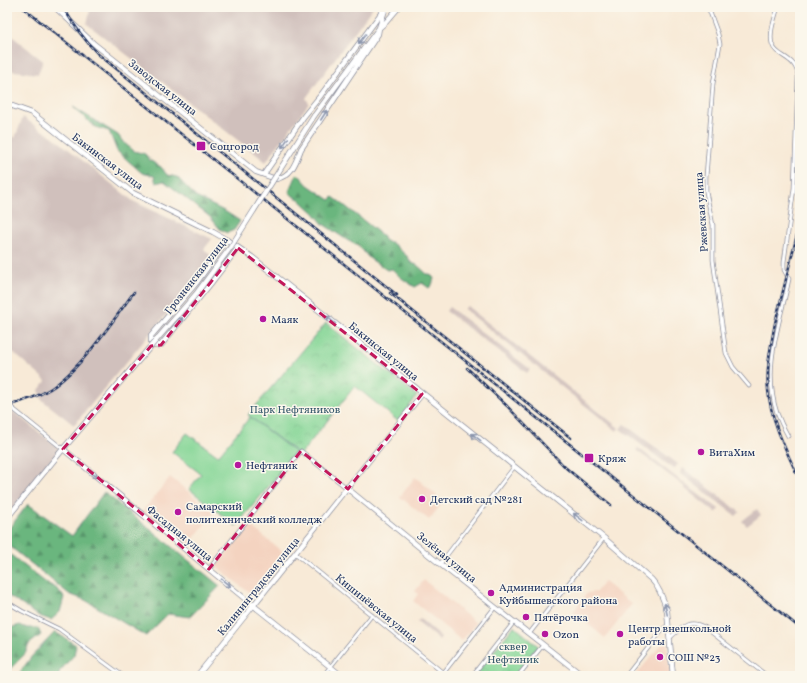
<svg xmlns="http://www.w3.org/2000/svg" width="807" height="683" font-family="Vollkorn,serif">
	<defs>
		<pattern id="forest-firs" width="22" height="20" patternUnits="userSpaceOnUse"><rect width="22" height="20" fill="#6bb67e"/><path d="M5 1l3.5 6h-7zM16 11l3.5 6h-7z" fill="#57946a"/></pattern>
		<pattern id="park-crowns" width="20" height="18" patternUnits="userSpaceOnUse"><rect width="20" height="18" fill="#84d595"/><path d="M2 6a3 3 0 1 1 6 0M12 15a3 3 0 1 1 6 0" fill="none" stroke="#71b783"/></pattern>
	</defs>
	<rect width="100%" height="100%" fill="#fbf7ec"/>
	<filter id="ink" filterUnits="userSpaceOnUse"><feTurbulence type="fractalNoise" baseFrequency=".025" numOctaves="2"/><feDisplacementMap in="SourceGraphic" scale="8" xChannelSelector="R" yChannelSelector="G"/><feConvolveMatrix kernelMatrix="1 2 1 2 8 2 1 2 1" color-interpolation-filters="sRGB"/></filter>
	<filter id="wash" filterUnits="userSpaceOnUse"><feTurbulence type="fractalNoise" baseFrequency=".012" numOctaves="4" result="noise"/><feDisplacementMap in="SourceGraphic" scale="16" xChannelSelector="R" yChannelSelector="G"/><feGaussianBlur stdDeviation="0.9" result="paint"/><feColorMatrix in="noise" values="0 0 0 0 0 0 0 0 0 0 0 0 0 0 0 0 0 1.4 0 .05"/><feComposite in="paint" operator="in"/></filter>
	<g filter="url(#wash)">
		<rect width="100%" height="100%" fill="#f8ead7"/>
		<path fill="#f4d3c0" d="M 170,477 L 214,512 L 187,547 L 142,512 Z
			M 415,477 L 444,501 L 429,520 L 400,497 Z
			M 250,525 L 286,555 L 253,596 L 216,566 Z
			M 424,580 L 476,623 L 462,641 L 413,601 L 418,594 L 415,591 Z
			M 604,582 L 632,604 L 605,638 L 573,612 L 587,593 L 596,592 Z
			M 667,638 L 670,676 L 635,676 Z"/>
		<path fill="#d0c0bc" d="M 87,7 L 373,7 L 306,98 L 309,103 L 266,162 L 87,24 L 90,10 Z
			M 7,32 L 43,61 L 38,74 L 7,70 Z
			M 23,117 L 38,128 L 52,136 L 133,201 L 212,239 L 204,249 L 213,258 L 74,425 L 42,400 L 39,390 L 46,381 L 7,347 L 7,132 L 15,138 Z
			M 467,306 L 619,428 L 617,431 L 464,309 Z
			M 449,307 L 530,369 L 527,373 L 446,311 Z
			M 11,410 L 60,449 L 7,516 L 7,411 Z
			M 624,424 L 678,464 L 674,469 L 620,429 Z
			M 638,448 L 710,503 L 711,503 L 719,509 L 716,513 L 684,488 L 685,487 L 636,450 Z
			M 683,468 L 740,512 L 736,516 L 680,473 Z
			M 757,509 L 761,515 L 747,526 L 742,521 Z
			M 420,619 L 441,637 L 439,640 L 417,622 Z"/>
		<path fill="url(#forest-firs)" stroke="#43726e" d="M 73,107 L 118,135 L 123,142 L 134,151 L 145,154 L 151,161 L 161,167 L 167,175 L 177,177 L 196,197 L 226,212 L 240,221 L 234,230 L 227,233 L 220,229 L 210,217 L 164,181 L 156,183 L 154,176 L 142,173 L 117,151 L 109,131 L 95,127 Z
			M 298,174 L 308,185 L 330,200 L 333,197 L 340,202 L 383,236 L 383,239 L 387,242 L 391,242 L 408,257 L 411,263 L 417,265 L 427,274 L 430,274 L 434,278 L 432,285 L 429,288 L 422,283 L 415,287 L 400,277 L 392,269 L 387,270 L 369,258 L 360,247 L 347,240 L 323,224 L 314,213 L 299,199 L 293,196 L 289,192 C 291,184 295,182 296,175 Z
			M 104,492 L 220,586 L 190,617 L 168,614 L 146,636 L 85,600 L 69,594 L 7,544 L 7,531 L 28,504 L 72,536 Z
			M 7,552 L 45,582 L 56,588 L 64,597 L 60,612 L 51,620 L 39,616 L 7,595 Z
			M 20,625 L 27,628 L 38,628 L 41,635 L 29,644 L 25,654 L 7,672 L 7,635 L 10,628 Z
			M 55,632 L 76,645 L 74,655 L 59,672 L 59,676 L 17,676 L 32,656 Z"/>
		<path fill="url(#park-crowns)" stroke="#50827a" d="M 326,323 L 417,396 L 398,421 L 355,386 L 300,455 L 248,415 Z
			M 514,626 L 538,646 L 514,676 L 474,676 Z"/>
		<path fill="#84d595" stroke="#50827a" d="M 250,417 L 296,453 L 236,526 L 189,489 L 201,474 L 172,452 L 187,433 L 218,456 Z"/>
	</g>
	<g filter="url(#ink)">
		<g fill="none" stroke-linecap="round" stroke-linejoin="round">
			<g stroke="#8a8c9a" stroke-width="4.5">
				<path id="street" d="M 708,7 L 718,34 L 720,44 L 713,84 L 706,177 L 706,192 L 713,225 L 713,260 L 726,353 L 733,367 L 749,386
					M 778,7 C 775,18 769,32 772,44 C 776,58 797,56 798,77 L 794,188 L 784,262 L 784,270 L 789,279 C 780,324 762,368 777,413 C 780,421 784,429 788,436
					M 7,404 L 63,449
					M 296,554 L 447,676
					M 440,564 L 514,467
					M 209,569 L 301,451 L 348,489
					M 7,602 L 22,611 L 59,629 L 123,676
					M 529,634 L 604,538
					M 670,638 C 683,625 689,619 706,628 L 767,676
					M 323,676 L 372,615
					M 441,676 L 495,607
					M 472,676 L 514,622
					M 518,676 L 543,645
					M 626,676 L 663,629 L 668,625"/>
			</g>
			<g stroke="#8a8c9a" stroke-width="6">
				<path id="secondary" d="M 55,7 L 93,43 L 256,172 L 276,179 C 292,176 296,162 301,149 L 378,34 L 379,28 L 386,7
					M 7,104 L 32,113 L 133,193 L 213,232 L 227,240 L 252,257 L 604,538 L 652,580 C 660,588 664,601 667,611 L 673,676
					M 314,116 L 379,28 L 386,22 L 399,7
					M 264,174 L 304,116 L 321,95 L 382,12
					M 151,346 L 161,345 L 211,283 L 238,248
					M 151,346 L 151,336 L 197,282 L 227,240
					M 63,449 L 249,602 L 342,676
					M 348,489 L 440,564 L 583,676
					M 7,518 L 63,449 L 151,346
					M 197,676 L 422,394"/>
			</g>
			<use href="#street" stroke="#fff" stroke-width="3"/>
			<use href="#secondary" stroke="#fff" stroke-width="4.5"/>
			<g stroke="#1b2f5e" stroke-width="2.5">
				<path id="rail" d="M 22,7 L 800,628
					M 63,7 C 73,24 84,40 98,54 L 397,295
					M 800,223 C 792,256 783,290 775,323 C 771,345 766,367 768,390 C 771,422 787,452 800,481
					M 390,293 L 571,438
					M 467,368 L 507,406 L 566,468 L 611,505
					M 7,406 C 22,402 37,397 50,389 C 81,369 112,322 134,292"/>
			</g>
			<use href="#rail" stroke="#fbf7ec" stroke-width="1" stroke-dasharray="3" stroke-linecap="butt"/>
			<g stroke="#8a8c9a" stroke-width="6" stroke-linecap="butt">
				<path id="secondary-bridge" d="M 151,346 L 196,294 L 230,248 L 314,116"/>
			</g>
			<use href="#secondary-bridge" stroke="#fff" stroke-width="4.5"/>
		</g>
		<defs><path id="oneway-shaft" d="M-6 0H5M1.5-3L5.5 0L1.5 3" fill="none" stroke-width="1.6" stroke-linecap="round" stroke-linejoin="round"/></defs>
		<g stroke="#8d97ae">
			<use href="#oneway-shaft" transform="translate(362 39) rotate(127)"/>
			<use href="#oneway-shaft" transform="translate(324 115) rotate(-57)"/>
			<use href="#oneway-shaft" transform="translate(285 143) rotate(124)"/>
			<use href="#oneway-shaft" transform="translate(331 320) rotate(-141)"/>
			<use href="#oneway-shaft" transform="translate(179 322) rotate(-51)"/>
			<use href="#oneway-shaft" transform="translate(476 437) rotate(-142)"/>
			<use href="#oneway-shaft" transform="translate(93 474) rotate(39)"/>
			<use href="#oneway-shaft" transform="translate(578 517) rotate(-142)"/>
			<use href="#oneway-shaft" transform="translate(226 583) rotate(40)"/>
			<use href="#oneway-shaft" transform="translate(666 609) rotate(-102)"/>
		</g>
	</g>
	<path fill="none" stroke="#c2185b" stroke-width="3" stroke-dasharray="8 5" stroke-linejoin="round" d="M 238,248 L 422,394 L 348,489 L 301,451 L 209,569 L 63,449 L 151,346 L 161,345 Z"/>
	<g fill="#b5179e" stroke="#fbf7ec" stroke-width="1.5">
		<rect x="196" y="141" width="10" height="10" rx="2"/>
		<circle cx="263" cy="319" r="4"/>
		<circle cx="701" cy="452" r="4"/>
		<rect x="584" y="453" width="10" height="10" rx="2"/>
		<circle cx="238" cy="465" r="4"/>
		<circle cx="422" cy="499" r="4"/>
		<circle cx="178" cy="512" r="4"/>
		<circle cx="491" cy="593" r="4"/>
		<circle cx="526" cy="617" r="4"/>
		<circle cx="545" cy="634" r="4"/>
		<circle cx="620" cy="634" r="4"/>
		<circle cx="660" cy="657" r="4"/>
	</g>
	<g text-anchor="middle" stroke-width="3" stroke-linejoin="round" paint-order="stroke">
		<g font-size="11" fill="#1b2f5e" stroke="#fbf7ec">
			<text transform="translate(163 87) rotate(38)" y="4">Заводская улица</text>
			<text transform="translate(108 161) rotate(37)" y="4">Бакинская улица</text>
			<text transform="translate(701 212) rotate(-94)" y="4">Ржевская улица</text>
			<text transform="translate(196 275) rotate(-52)" y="4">Грозненская улица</text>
			<text transform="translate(384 351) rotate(39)" y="4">Бакинская улица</text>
			<text transform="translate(180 533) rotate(39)" y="4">Фасадная улица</text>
			<text transform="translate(447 557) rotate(39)" y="4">Зелёная улица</text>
			<text transform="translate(258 586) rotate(-51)" y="4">Калининградская улица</text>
			<text transform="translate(377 608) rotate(39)" y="4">Кишинёвская улица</text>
		</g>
		<g font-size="11" fill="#1b2f5e" stroke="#fbf7ec" text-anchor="start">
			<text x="210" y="150">Соцгород</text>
			<text x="271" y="323">Маяк</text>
			<text x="709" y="456">ВитаХим</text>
			<text x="598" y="462">Кряж</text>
			<text x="246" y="469">Нефтяник</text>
			<text x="430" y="503">Детский сад №281</text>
			<text x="186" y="510">Самарский<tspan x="186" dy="13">политехнический колледж</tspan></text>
			<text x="499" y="591">Администрация<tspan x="499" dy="13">Куйбышевского района</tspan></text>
			<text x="534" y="621">Пятёрочка</text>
			<text x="628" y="632">Центр внешкольной<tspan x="628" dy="13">работы</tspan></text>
			<text x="553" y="638">Ozon</text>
			<text x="668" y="661">СОШ №23</text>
		</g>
		<g font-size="11" fill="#35586c" stroke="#fbf7ec">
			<text x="295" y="413">Парк Нефтяников</text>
			<text x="513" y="650">сквер<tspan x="513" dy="13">Нефтяник</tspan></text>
		</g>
	</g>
	<rect width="807" height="683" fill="none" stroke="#fbf7ec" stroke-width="24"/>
</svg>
